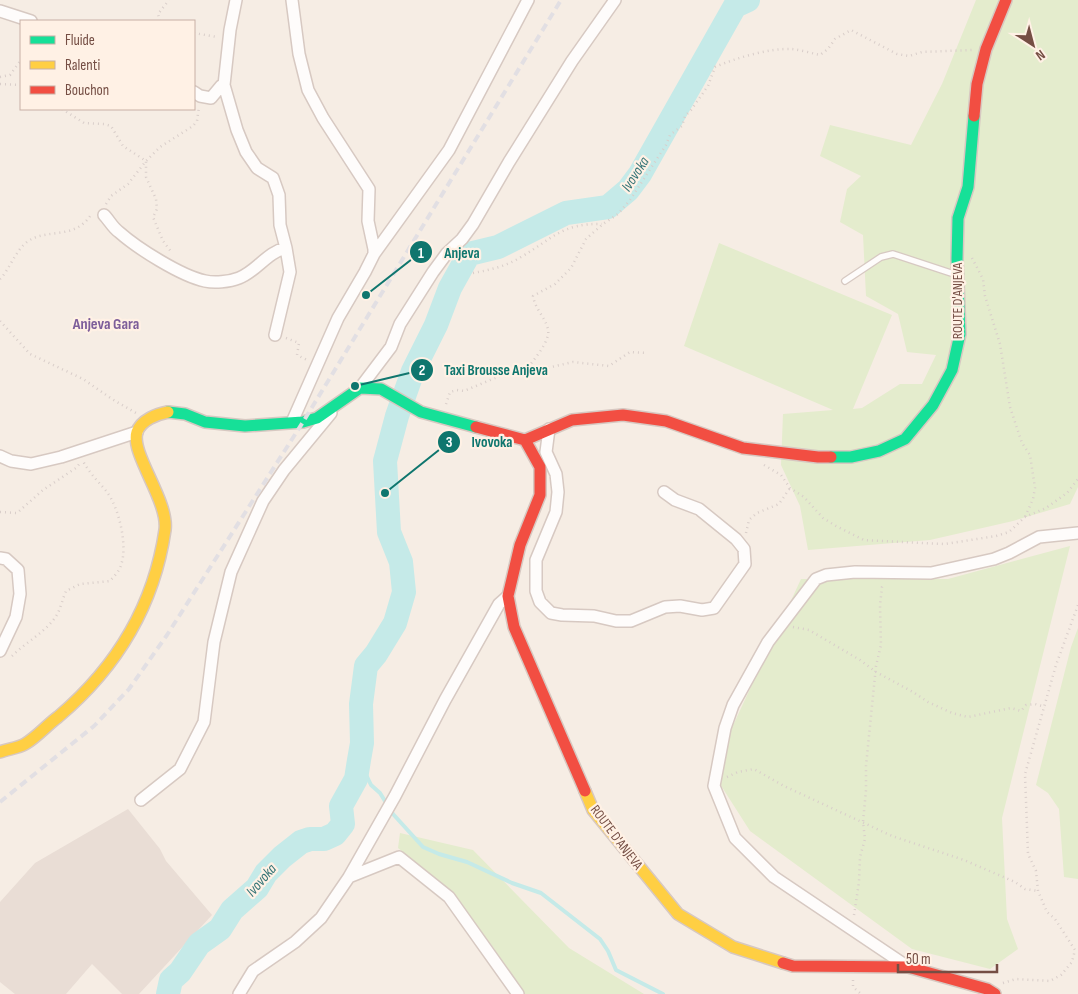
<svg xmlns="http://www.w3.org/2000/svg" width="1078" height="994" font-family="'Sofia Sans Condensed',sans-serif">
	<rect width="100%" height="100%" fill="#f6ede4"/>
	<path fill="#e9ddd5" d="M 128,809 L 160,849 L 166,861 L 212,915 L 139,994 L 122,994 L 92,964 L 66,994 L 15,994 L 0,982 L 0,902 L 35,863 Z"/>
	<path fill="#e4eccd" d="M 976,0 L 1078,0 L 1078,487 L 1070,504 L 1013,521 L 930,540 L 808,550 L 800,506 L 781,465 L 783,414 L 833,410 L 684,346 L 719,243 L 892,315 L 853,409 L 862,408 L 900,384 L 922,384 L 936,355 L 907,352 L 898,314 L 866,296 L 863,235 L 840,222 L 847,189 L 861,176 L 820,156 L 830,125 L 911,145 L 942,84 Z
		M 1070,546 L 1002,818 L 1007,919 L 1018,949 L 990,969 L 912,949 L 750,831 L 720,784 L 729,734 L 801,579 L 948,579 Z
		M 1078,628 L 1078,879 L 1064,877 L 1059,809 L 1048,793 L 1036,785 L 1071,647 Z
		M 400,833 L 473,850 L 569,948 L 644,994 L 521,994 L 493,947 L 445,886 L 398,848 Z"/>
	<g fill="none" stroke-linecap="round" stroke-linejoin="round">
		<path stroke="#c5eae8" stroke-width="4" d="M 359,760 L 371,785 L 380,793 L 393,814 L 423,847 L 439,854 L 467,862 L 512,883 L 541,893 L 600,939 L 608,951 L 616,970 L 663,994"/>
		<path stroke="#c5eae8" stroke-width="24" d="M 168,994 L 171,980 L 180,972 L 199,944 L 220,929 L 232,910 L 257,888 L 266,873 L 282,857 L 301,842 L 310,839 L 324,839 L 335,834 L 343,824 L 341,806 L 356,779 L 359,760 L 362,743 L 361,704 L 366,666 L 376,654 L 395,623 L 404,592 L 401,562 L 389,532 L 385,461 L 397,416 L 413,371 L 436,325 L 450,288 L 469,254 L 498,247 L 566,213 L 608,207 L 628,190 L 640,174 L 735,6 L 748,0"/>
		<g stroke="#d7c9c2" stroke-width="8">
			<path id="lane" d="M 845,281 L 881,257 L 893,254 L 957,275"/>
		</g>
		<g stroke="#d7c9c2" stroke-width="14">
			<path id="street" d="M 236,0 L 230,30 L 224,85 L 237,130 L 246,152 L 257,168 L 273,178 L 279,195 L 280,225 L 286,248 L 290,272 L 275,335
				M 0,11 L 31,21
				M 194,92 L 200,96 L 211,98 L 221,86 L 224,85
				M 104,215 C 109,220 113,228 119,232 C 137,248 181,276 205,281 C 214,283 229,282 239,278 C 257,271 267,252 286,248
				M 374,254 L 449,150 L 528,0
				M 360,388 L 391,347 L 400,324 L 433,272 L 447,253 L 462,239 L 473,224 L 509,162 L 572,61 L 615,0
				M 292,422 L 338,318 L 365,272 L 374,254 L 374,249 L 368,221 L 369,189 L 323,118 L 308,90 L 299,54 L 292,0
				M 549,429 L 546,452 L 556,474 L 558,492 L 556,512 L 536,560 L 536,591 L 540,602 L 551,613 L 562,615 L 594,616 L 616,621 L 631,621 L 665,607 L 680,606 L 702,610 L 714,608 L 745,564 L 744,549 L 736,539 L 699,509 L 675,500 L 664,492
				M 0,456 L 11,461 L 31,464 L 61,457 L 137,432
				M 0,558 L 6,559 L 18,570 L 20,594 L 16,617 L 0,651
				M 141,800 L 180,769 L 204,722 L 214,642 L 231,572 L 263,501 L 284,470 L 331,413
				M 349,877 L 395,796 L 445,700 L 499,604 L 508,596
				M 908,967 L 774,877 L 735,838 L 714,786 L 725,728 L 733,705 L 768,642 L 816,579 L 826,575 L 855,572 L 931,573 L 994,559 L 1009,553 L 1039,537 L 1078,533
				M 239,994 L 253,971 L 295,942 L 321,918 L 349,877 L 399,857 L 449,897 L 518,994"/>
		</g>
		<g stroke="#d7c8c1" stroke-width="14">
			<path id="fast" d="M 168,412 L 185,414 L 205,422 L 245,426 L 303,422 L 317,418 L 360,388 L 381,389 L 421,412 L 476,427
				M 831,457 L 851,457 L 879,451 L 905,439 L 933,405 L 952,370 L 960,334 L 957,259 L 958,218 L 968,187 L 974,116"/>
		</g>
		<g stroke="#d7c8c1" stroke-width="14">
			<path id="slow" d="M 0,752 C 8,749 18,748 25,744 C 37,737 47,725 58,717 C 116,668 154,606 165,530 C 169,501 130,453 137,432 C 141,420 157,414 168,412
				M 585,791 L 593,810 L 678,914 L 733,947 L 783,963"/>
		</g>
		<g stroke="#d7c8c1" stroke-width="14">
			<path id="jam" d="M 974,116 L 977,84 L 986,49 L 1006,0
				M 476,427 L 525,440 L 572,420 L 623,415 L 666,421 L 743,448 L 818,457 L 831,457
				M 525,440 L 540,467 L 540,495 L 520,545 L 508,596 L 514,627 L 585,791
				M 783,963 L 793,966 L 908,967 L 987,989 L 995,994"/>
		</g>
		<path stroke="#d9ceca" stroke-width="2.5" stroke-dasharray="1 4" stroke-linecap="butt" d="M 160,21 L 158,14 L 169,0
			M 194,33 L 217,37
			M 0,77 L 10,75 L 21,60
			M 0,84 L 21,85
			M 62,109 L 84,123 L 104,124 L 111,126 L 123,146 L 146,161 L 146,177 L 156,199 L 157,209 L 153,217 L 163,241 L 172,253
			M 106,204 L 111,196 L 128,184 L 146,161 L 160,147 L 193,126 L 197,121 L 199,107
			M 972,258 L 983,279 L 985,296 L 1000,344 L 1010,407 L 1022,443 L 1030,455 L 1035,488 L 1033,499 L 1025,517
			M 473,273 C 490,270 507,266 521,257 C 552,239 562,223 602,224
			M 0,279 C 10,269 15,251 27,242 C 45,228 74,240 90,216 L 92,216
			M 0,321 L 30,354 L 83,379 L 112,399 L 136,413
			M 286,338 L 299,343 L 297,355 L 307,360
			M 525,371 C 532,362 551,341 548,329 C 545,317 535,309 533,296 L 555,284 L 571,268 L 586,239 L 603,224 L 618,214 L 630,200 L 666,145 L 670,135 L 682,126 L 685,116 L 691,110 L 708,86 L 715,67 C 736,58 769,48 792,49 C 801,50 811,53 820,55 L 828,49 L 835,39 L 851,30 L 897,54 L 909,56 L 922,52 L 972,50
			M 446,404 L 450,392 L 457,390 L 464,391 L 507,373 L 547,368 L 573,362 L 609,366 L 630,352 L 646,353
			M 764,465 L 781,475 L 790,488 L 804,497 L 823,518 L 836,526 L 864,540 L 922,543 L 945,544 L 996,536 L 1009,532 L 1025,517 L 1046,508 L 1067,493 L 1078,479
			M 0,512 L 17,513 L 43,490 L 76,468 L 80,463
			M 746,533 L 749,520 L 757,513 L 779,504 L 790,488
			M 793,627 L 809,630 L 860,660 L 876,672 L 913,692 L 928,702 L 952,713 L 968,717 L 1011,708 L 1021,711 L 1026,705 L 1035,704 L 1045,707
			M 12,656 C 27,641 48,631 58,613 C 61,606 63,598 66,591 L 80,584 L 110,581 C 114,576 119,572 121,565 C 128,546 119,508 107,492 C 98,481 90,474 83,461
			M 727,777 L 738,772 L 754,769 L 784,786 L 892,836 L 964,860 L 1015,882 L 1025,889 L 1038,891
			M 854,915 L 859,882 L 860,857 L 865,839 L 863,822 L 866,790 L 866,766 L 876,666 L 881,645 L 880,605 L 882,587 L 884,584
			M 853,980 L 853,987 L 861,994
			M 1003,983 L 1016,979 L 1050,981 L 1061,975 L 1072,962 L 1075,950 L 1055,919 L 1047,912 L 1038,891 L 1036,871 L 1028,854 L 1025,774 L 1056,665 L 1078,605"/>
		<use href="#lane" stroke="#fefcfb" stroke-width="5.5"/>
		<use href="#street" stroke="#fefcfb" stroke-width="11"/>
		<use href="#fast" stroke="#16e098" stroke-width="11"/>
		<use href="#slow" stroke="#ffcf43" stroke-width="11"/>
		<use href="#jam" stroke="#f24e42" stroke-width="11"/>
		<path stroke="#e2dfe3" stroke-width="4" stroke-dasharray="8 5" stroke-linecap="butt" d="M 0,802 L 94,726 L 129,689 L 167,635 L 303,422 L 561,0"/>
	</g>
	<g text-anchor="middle" stroke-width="4.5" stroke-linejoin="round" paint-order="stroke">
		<g font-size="14" fill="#754e44" stroke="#fff1e5">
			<text transform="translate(957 301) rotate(-90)" y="5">ROUTE D'ANJEVA</text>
			<text transform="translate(617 837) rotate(53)" y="5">ROUTE D'ANJEVA</text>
		</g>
		<g font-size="15" font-style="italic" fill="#347476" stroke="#fff1e5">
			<text transform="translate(635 174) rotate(-57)" y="5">Ivovoka</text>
			<text transform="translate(261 880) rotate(-49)" y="5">Ivovoka</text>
		</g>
		<g font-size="16" font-weight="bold" fill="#7d5e9a" stroke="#fff1e5">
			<text x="106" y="329">Anjeva Gara</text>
		</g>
	</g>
	<path fill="none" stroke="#0f766e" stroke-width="2" d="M366 295L421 252M355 386L422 370M385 493L449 442"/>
	<g fill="#0f766e" stroke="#fff1e5" stroke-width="2">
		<circle cx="366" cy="295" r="5"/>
		<circle cx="355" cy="386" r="5"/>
		<circle cx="385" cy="493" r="5"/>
		<circle cx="421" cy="252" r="12"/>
		<circle cx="422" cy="370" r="12"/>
		<circle cx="449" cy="442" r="12"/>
	</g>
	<g font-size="15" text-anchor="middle" font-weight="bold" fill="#fff">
		<text x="421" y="258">1</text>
		<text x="422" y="375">2</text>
		<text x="449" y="447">3</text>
	</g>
	<g font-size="15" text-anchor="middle" font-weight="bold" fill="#0f766e" stroke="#fff1e5" stroke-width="4.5" stroke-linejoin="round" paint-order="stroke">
		<text x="462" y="258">Anjeva</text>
		<text x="496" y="375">Taxi Brousse Anjeva</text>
		<text x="492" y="447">Ivovoka</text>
	</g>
	<rect x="20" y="20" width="175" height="90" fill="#fff1e5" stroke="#c8b0a5"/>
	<rect x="30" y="36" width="25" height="8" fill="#16e098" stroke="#c8b0a5"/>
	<text x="65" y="45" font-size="15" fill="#754e44">Fluide</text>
	<rect x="30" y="61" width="25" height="8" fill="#ffcf43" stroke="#c8b0a5"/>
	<text x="65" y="70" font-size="15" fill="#754e44">Ralenti</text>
	<rect x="30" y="86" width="25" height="8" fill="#f24e42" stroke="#c8b0a5"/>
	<text x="65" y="95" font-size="15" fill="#754e44">Bouchon</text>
	<g transform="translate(1033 45) rotate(144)" stroke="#fff1e5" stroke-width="4" paint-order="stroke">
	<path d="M0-4L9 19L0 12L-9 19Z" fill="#754e44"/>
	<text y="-8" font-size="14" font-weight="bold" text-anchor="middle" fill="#754e44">N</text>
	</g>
	<path d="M898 964v8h99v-8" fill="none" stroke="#754e44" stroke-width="2.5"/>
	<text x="906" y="964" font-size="15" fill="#754e44" stroke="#fff1e5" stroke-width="4" paint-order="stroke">50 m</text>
</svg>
